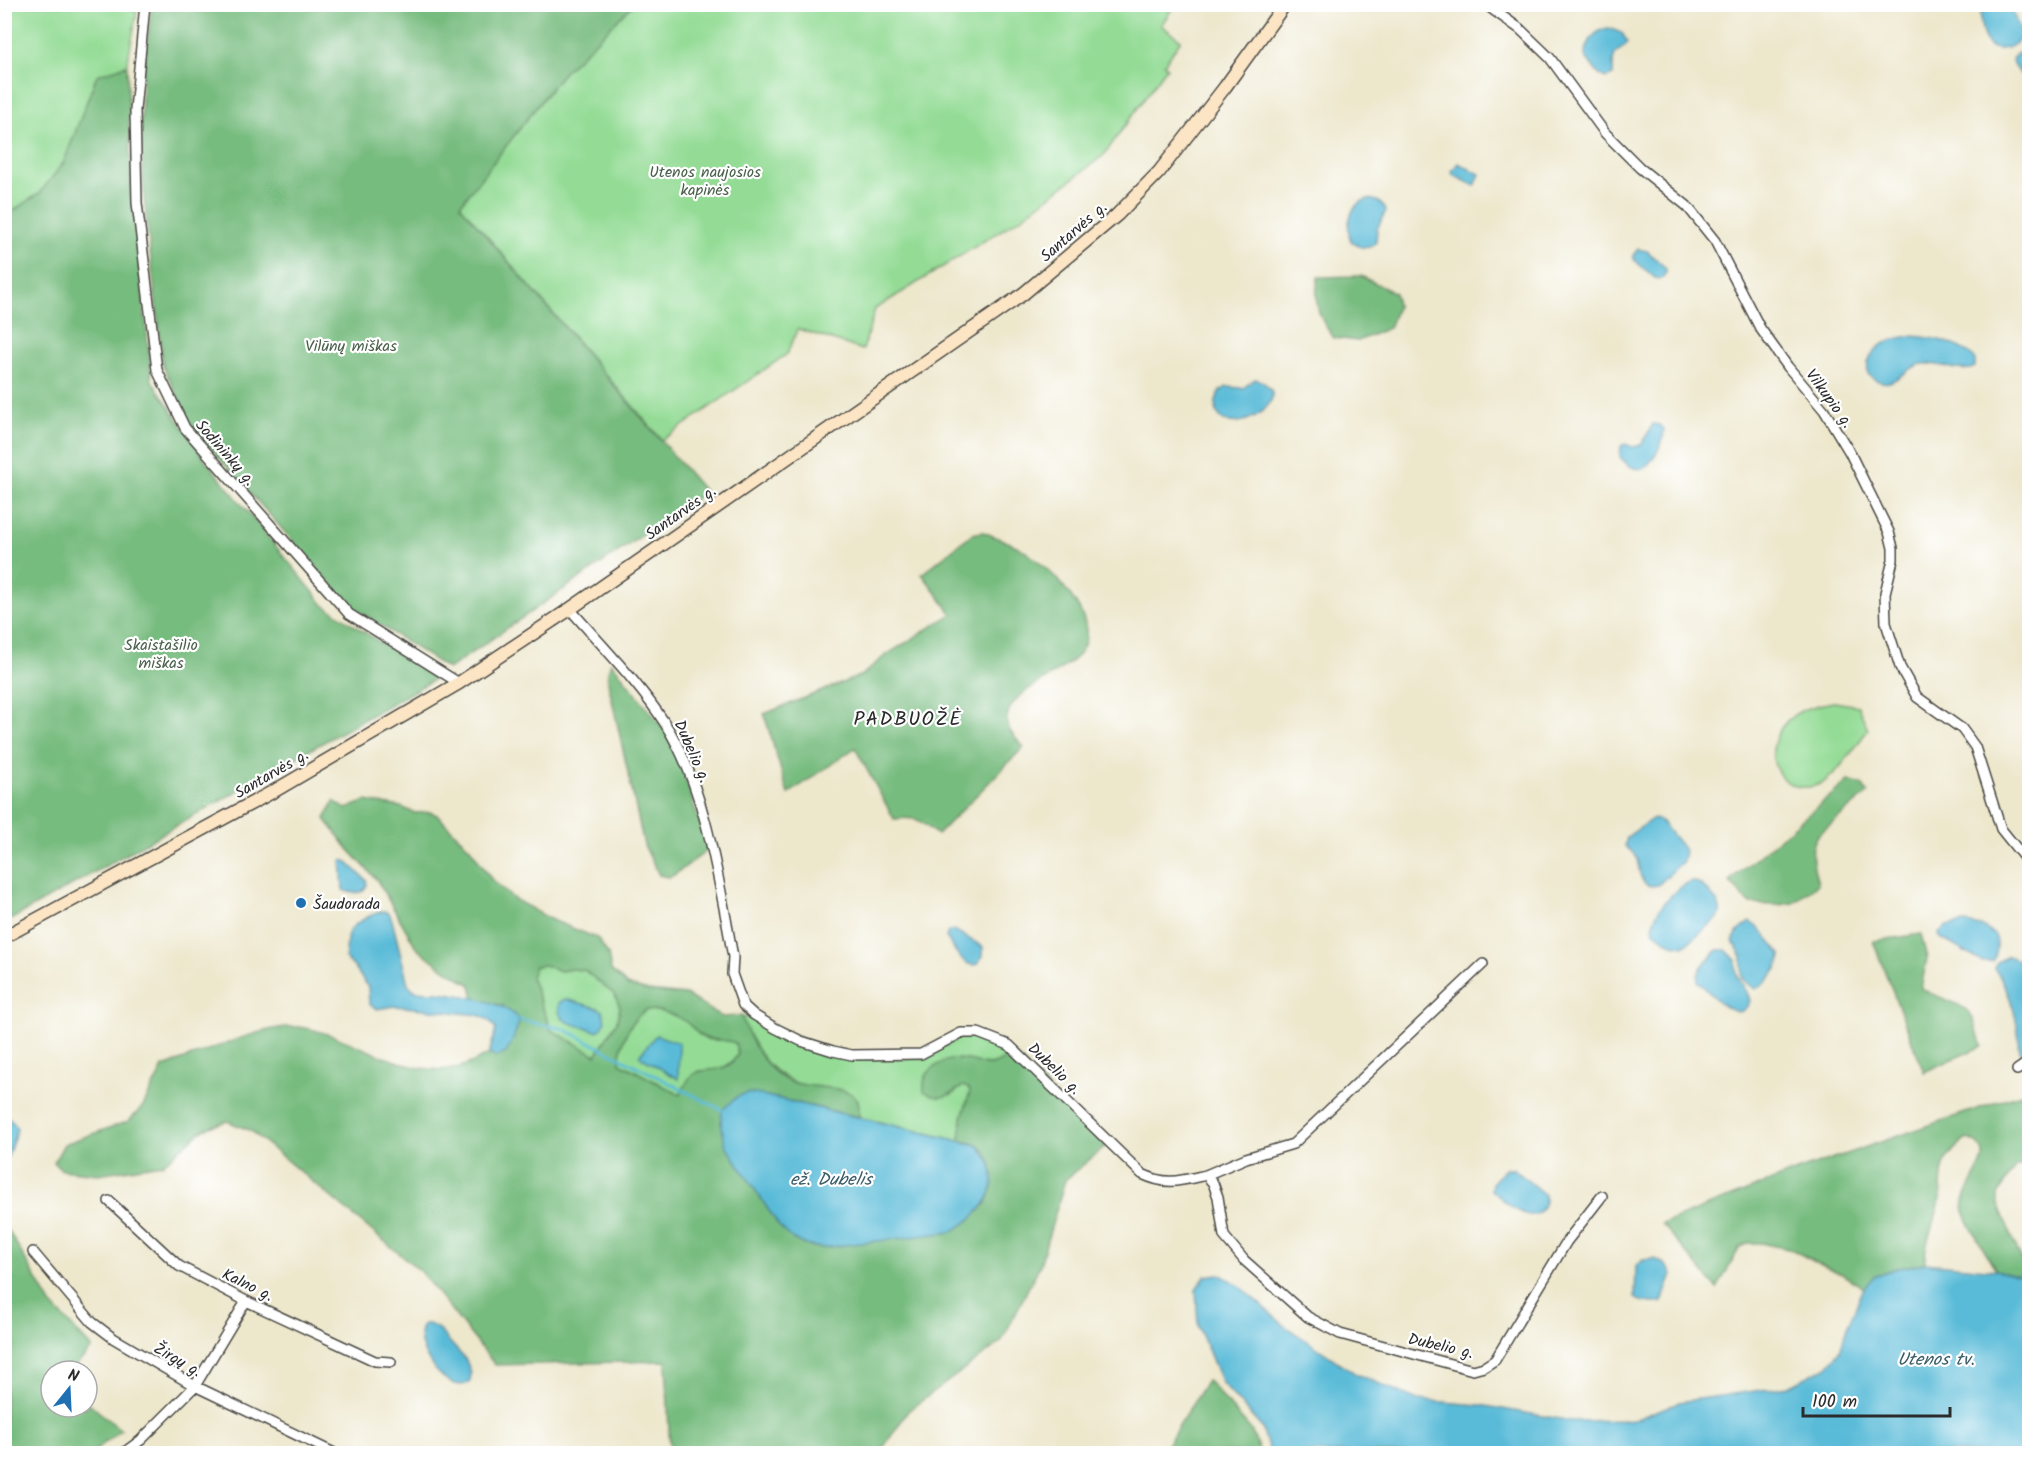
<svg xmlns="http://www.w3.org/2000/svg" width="2034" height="1458" font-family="Kalam,sans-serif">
	<rect width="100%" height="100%" fill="#fff"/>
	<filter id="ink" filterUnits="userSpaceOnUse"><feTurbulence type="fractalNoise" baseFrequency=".0167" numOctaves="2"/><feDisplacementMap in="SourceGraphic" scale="12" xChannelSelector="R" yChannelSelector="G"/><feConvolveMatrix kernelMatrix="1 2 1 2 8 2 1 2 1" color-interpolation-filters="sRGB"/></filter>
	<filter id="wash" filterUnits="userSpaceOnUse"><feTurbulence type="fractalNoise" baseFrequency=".008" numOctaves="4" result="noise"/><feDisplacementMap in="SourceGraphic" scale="24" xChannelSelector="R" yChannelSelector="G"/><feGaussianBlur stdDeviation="1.35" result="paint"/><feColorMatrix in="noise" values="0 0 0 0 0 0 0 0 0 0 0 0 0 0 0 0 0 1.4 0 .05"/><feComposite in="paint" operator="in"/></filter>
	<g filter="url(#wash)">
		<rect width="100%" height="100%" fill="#ede7cc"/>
		<path fill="#94dc96" stroke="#608460" stroke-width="1.5" d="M 10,5 L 123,5 L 137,12 L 127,65 L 97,75 L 64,162 L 40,193 L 5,216 L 4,13 Z
			M 633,5 L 1175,5 L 1161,25 L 1181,40 L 1164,64 L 1167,67 L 1104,155 L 1021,218 L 875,309 L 863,350 L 798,329 L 787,354 L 662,440 L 460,205 L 563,73 Z
			M 1834,702 L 1858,706 L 1868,730 C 1857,744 1837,775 1822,783 C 1773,805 1751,735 1803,710 C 1812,706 1824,704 1834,702 Z
			M 545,965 L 561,971 L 571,969 L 584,970 L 615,995 L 620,1007 L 617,1022 L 596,1056 L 551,1030 L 531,977 L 535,966 Z
			M 646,1010 C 661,1010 673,1013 686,1022 C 692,1026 697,1034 703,1038 C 712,1042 723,1038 735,1043 L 738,1054 C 729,1069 716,1071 699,1071 L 680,1095 L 620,1063 C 619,1045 630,1019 646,1010 Z
			M 741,1016 L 757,1020 L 849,1058 L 925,1058 L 958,1038 L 969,1036 L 979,1036 L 1013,1053 C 1007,1057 1001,1062 995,1064 C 986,1068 964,1059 950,1060 L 951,1095 L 963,1086 L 969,1088 L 970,1092 L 962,1118 L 960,1141 L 859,1117 L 858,1100 C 853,1097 848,1092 842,1090 C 832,1087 820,1089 809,1087 C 771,1078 754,1051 741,1016 Z"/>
		<path fill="#77bc7f" stroke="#517455" stroke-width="1.5" fill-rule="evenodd" d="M 152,5 L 633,5 L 563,73 L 460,205 L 705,492 L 448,669 L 349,605 L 192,427 L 163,366 L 144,198 L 141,125 L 143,69 Z
			M 127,65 L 132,196 L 152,381 L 206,461 L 324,605 L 435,679 L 5,923 L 5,216 L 40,193 L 64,162 L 97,75 Z
			M 1361,276 L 1395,293 L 1397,307 L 1389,328 L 1358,341 L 1334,338 C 1317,317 1314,303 1318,277 Z
			M 983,532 C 997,538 1012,542 1025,551 C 1051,570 1107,621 1078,655 C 1059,676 1022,686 1010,708 C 1001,725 1013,736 1024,747 L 937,835 C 920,820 917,816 894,819 L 855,748 L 788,794 L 764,714 L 862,675 L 886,655 L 952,614 L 922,574 L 972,534 Z
			M 611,662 L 663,728 L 679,758 L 708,850 L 674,875 L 669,877 L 659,875 L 644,845 L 608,682 L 608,672 Z
			M 1848,781 L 1862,785 L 1868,793 L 1819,834 C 1807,849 1814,867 1818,884 L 1793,903 L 1778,905 L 1750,904 L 1729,881 Z
			M 334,801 L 346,809 L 366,801 L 401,807 L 415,813 L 430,812 L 437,815 L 470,848 L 492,880 L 514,899 L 552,920 L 597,938 L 608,954 L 611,970 L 627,985 L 648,991 L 686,995 L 722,1017 L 741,1016 C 750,1039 763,1067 786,1080 C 802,1089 849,1084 857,1099 C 860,1104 859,1112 859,1117 L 767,1096 L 793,1239 L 806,1245 L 821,1248 L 981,1209 C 984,1205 988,1201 989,1197 C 996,1180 993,1152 975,1144 C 970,1142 965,1142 960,1141 L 962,1118 L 970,1092 L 969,1088 L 963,1086 C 947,1096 941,1103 924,1091 C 923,1081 925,1075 932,1069 C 943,1059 958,1057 973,1061 C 979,1063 985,1066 992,1065 C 999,1063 1006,1057 1013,1053 L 1106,1146 L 1065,1180 L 1040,1265 L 1001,1342 L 908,1411 L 879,1454 L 670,1453 L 666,1361 L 495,1365 L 419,1270 L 251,1131 L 227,1121 L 204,1129 L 162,1164 L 98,1174 L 62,1170 L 54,1162 L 64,1144 L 129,1121 L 143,1106 L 163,1067 C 195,1056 267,1023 298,1027 C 350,1033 402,1079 456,1068 C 467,1066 479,1059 489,1054 L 496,1057 L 504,1006 L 474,999 L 471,985 L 440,966 L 416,947 L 377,880 L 349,850 L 325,819 ZM 545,965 L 561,971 L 571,969 L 584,970 L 615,995 L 620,1007 L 617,1022 L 596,1055 L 551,1030 L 531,977 L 535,966 ZM 646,1010 C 661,1010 673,1013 686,1022 C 692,1026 697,1034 703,1037 C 712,1042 723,1038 735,1043 L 738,1054 C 724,1078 707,1064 692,1075 C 687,1079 684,1089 680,1095 L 620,1063 C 619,1045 630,1019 646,1010 Z
			M 1921,934 L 1927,958 L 1921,988 C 1933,997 1964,1003 1971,1015 C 1976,1024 1978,1036 1982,1046 L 1924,1072 L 1873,941 Z
			M 2029,1091 L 2029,1164 L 2015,1167 L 1998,1195 L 1998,1203 L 2029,1278 L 1996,1270 C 1987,1254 1969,1227 1964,1211 C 1957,1188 2008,1152 1967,1139 C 1957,1145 1950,1153 1945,1163 C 1940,1174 1942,1188 1940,1200 C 1936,1221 1924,1241 1925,1263 C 1899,1268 1882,1268 1864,1288 L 1842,1274 L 1815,1262 L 1793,1250 L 1761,1243 L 1748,1243 L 1740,1247 L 1717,1289 L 1662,1224 L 1802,1169 Z
			M 4,1223 L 51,1304 L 92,1348 L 71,1371 L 51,1371 L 51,1407 L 87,1407 L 87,1402 L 121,1430 L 92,1453 L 5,1453 Z
			M 1207,1380 L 1251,1430 L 1260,1453 L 1162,1453 Z"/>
		<path fill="#5abbd8" stroke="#427382" stroke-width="1.5" d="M 1980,5 L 2010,5 L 2021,34 C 2020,47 1995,55 1987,43 C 1980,33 1981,16 1980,5 Z
			M 1608,28 L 1622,33 L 1628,43 C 1624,49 1620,48 1616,53 C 1611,59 1614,68 1613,75 L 1606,78 L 1599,75 L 1585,56 C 1587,43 1593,31 1608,28 Z
			M 2017,53 L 2029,55 L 2029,79 C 2019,77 2016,67 2012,59 Z
			M 1458,163 L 1480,174 L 1475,186 L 1453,175 L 1452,171 Z
			M 1367,199 C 1377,200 1383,202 1386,211 L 1377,229 L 1376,242 C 1369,251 1359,248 1351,241 C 1345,226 1350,204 1367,199 Z
			M 1638,249 L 1647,251 L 1666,268 L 1666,273 L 1661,279 L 1655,278 L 1633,259 L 1633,255 Z
			M 1910,336 C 1934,337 1958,342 1975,359 L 1975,367 C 1963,375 1938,362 1923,364 C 1903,366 1892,397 1868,374 C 1864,348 1889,339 1910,336 Z
			M 1255,379 C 1262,380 1265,383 1270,389 C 1284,408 1224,441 1216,409 C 1215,403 1217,396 1220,391 L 1227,387 L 1243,388 Z
			M 1653,424 L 1659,425 L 1664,429 C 1664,443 1655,458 1645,468 C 1634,471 1627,465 1620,457 L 1621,446 L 1625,444 L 1633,447 L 1641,445 Z
			M 1652,819 L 1661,821 L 1685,851 L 1683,861 L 1658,885 C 1637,890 1641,869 1636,857 C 1634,852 1628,849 1625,846 L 1627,837 Z
			M 341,860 L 346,861 L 366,880 L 367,884 C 365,895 352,894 343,890 Z
			M 1693,881 C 1702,883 1718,900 1720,909 C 1721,913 1719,915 1718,918 L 1684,946 L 1672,944 L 1654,932 C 1648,915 1677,885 1693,881 Z
			M 384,911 L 389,913 L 392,920 L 408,984 L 414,990 C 421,993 429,991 437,992 C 462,995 503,1000 520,1020 L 512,1042 L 506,1053 L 496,1057 L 489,1054 L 496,1029 L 489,1020 L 478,1015 L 395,1006 L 377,1009 L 369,1004 L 368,987 L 354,967 L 345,958 C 347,950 346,942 348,934 C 352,923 374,913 384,911 Z
			M 1750,922 L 1760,929 L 1781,954 C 1782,967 1767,984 1755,989 L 1742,979 L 1742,956 L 1733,941 L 1738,931 Z
			M 1965,923 L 1981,926 L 1995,935 C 1998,944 1998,954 1992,961 L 1982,962 L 1939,937 L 1939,932 L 1947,926 Z
			M 954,930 L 983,947 L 983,956 L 976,965 C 961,966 954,948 946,937 L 948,932 Z
			M 1718,950 L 1726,950 L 1736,960 C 1734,983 1746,982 1750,1001 C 1738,1030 1710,992 1698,981 C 1696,968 1710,958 1718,950 Z
			M 2008,956 L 2018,960 L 2029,971 L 2029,1057 L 2026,1057 L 2020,1051 C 2018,1021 2012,993 1994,968 L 1997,962 Z
			M 565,999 L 598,1008 L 603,1011 L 605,1022 C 604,1024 601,1029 599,1030 C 594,1033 590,1028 585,1027 C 571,1024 556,1021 559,1003 Z
			M 656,1035 L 679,1043 L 678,1079 L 639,1056 Z
			M 748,1093 L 767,1096 L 977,1145 C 1011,1179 986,1213 951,1232 L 821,1248 L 806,1245 L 793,1239 L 779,1226 L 725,1144 L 721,1123 L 722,1110 L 738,1096 Z
			M 5,1114 L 15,1125 L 17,1129 L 5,1165 Z
			M 1506,1168 L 1514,1169 L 1545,1195 C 1546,1202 1544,1206 1539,1212 C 1527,1224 1501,1198 1491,1190 L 1492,1183 Z
			M 1654,1259 L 1665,1264 L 1672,1274 L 1662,1302 C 1654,1304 1642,1303 1635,1298 L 1636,1266 L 1643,1260 Z
			M 1925,1263 L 1996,1270 L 2029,1278 L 2029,1453 L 1270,1453 L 1262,1428 L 1222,1383 L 1198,1326 L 1196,1289 L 1205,1276 L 1219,1274 L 1237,1284 L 1285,1326 L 1356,1374 L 1418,1400 L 1480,1405 L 1572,1421 L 1634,1420 L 1679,1402 L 1789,1386 L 1828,1366 L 1840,1351 L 1847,1327 L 1864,1288 L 1874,1276 L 1894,1269 Z
			M 424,1324 L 429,1324 L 437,1328 L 466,1360 L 471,1373 L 470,1382 C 446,1398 408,1341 424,1324 Z"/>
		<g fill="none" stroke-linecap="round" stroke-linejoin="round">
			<path stroke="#5abbd8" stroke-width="3" d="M 520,1020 L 564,1029 L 722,1110"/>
		</g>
	</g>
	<g filter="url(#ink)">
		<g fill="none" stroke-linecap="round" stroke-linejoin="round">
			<g stroke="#484743" stroke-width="12">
				<path id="minor" d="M 145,4 L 135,110 L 137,203 L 157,370 L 185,428 L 349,614 L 459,683
					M 1485,4 L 1520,29 L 1550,58 L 1605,133 L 1640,168 L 1687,206 L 1715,241 L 1760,328 L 1788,367 L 1824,410 L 1850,453 L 1889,532 L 1893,548 L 1893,560 L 1885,593 L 1886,623 L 1900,667 L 1917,697 L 1962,729 L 1975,747 L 2001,829 L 2030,865
					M 570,609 C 601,645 639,683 664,722 C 706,787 719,882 733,957 L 732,974 L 743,1005 L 754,1015 L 775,1028 L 801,1041 L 833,1051 L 852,1055 L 921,1054 L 961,1033 L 978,1033 L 1009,1045 L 1142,1174 C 1167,1186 1180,1181 1206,1175 L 1213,1183 L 1218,1197 L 1224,1236 L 1244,1260 L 1308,1317 L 1340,1334 L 1473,1370 L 1484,1367 L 1495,1360 L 1567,1241 L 1602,1196
					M 2017,1070 L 2030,1061
					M 1206,1175 L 1246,1158 L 1293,1144 L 1483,964
					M 109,1201 L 179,1266 L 246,1301 L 375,1361 L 391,1362
					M 33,1252 L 92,1322 L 113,1338 L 195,1386 L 336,1454
					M 122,1454 L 141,1440 L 195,1386 L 246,1301"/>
			</g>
			<g stroke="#484743" stroke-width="15">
				<path id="secondary" d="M 4,937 L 276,790 L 459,683 L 570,609 L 1023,294 L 1117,215 L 1159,172 L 1225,87 L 1285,4"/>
			</g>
			<use href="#minor" stroke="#fff" stroke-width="9"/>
			<use href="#secondary" stroke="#fce5c4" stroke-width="12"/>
		</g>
	</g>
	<circle fill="#1f6fb2" stroke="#fff" stroke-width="2" cx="301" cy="903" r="6"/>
	<g text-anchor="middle" stroke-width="4.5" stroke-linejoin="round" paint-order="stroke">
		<g font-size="16" fill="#4a604b" stroke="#fff">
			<text x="705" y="177">Utenos naujosios<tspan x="705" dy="18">kapinės</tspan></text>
			<text x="351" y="351">Vilūnų miškas</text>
			<text x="161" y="650">Skaistašilio<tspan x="161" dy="18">miškas</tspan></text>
		</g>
		<g font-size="16" fill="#2b2b2b" stroke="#fff">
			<text transform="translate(1073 231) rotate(-41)" y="6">Santarvės g.</text>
			<text transform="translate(1830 398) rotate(54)" y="6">Vilkupio g.</text>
			<text transform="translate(226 452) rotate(49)" y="6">Sodininkų g.</text>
			<text transform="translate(680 512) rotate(-35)" y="6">Santarvės g.</text>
			<text transform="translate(693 751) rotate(66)" y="6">Dubelio g.</text>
			<text transform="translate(271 773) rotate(-30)" y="6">Santarvės g.</text>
			<text transform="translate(1055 1068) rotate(44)" y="6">Dubelio g.</text>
			<text transform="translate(248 1284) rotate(26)" y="6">Kalno g.</text>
			<text transform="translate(1441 1345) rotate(13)" y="6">Dubelio g.</text>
			<text transform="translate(178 1359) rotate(30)" y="6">Žirgų g.</text>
		</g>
		<g font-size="16" fill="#2b2b2b" stroke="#fff" text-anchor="start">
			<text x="313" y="909">Šaudorada</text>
		</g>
		<g font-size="18" font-style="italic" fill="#3b5d68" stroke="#fff">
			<text x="831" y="1185">ež. Dubelis</text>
			<text x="1936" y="1365">Utenos tv.</text>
		</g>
		<g font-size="20" letter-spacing="1.5" fill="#2b2b2b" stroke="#fff">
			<text x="908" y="725">PADBUOŽĖ</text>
		</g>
	</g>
	<rect width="2034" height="1458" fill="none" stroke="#fff" stroke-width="24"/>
	<g transform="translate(69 1389) rotate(18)"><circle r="28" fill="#ffffff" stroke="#aaaaaa" stroke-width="1.5"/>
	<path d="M0-4.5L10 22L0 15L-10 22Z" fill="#1f6fb2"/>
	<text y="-9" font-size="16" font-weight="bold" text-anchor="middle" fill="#2b2b2b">N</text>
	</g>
	<path d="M1803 1407v9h147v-9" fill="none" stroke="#2b2b2b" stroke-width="3"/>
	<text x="1812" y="1407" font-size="18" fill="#2b2b2b" stroke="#ffffff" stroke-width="4.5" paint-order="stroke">100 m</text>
</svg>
